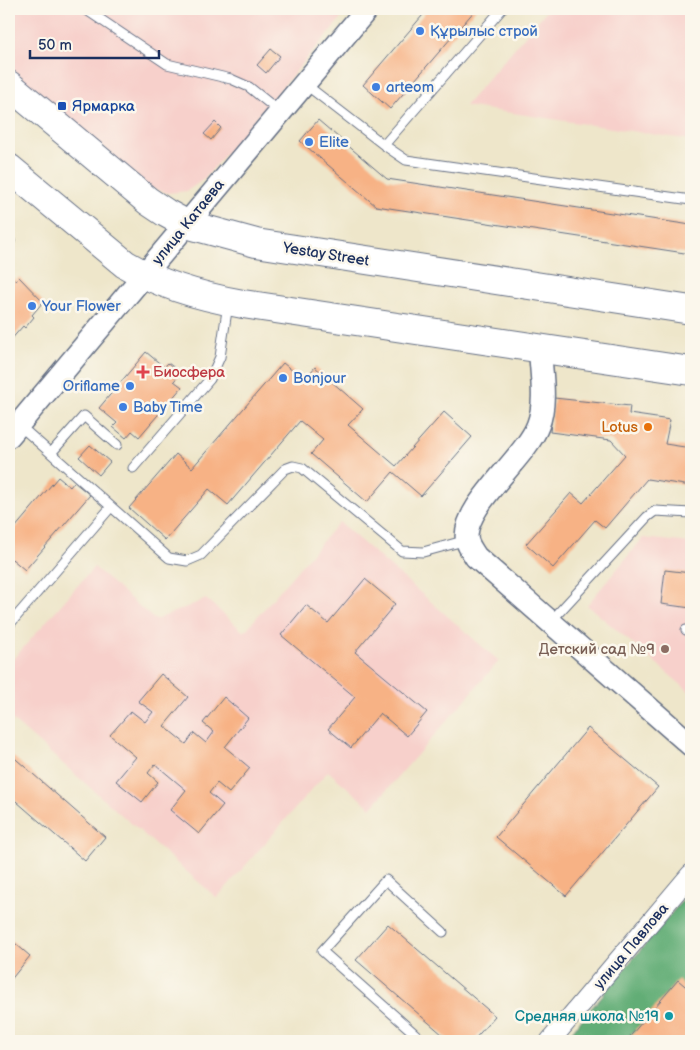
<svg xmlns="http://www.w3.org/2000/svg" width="700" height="1050" font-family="'Balsamiq Sans',sans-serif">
	<rect width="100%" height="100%" fill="#fbf7ec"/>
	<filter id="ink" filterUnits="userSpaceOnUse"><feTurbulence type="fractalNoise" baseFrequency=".02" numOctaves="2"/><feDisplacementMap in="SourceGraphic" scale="10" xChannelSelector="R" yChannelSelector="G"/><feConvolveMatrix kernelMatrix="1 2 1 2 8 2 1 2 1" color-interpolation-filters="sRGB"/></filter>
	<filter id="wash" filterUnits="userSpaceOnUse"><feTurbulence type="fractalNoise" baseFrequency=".0096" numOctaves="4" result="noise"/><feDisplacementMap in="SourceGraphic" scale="20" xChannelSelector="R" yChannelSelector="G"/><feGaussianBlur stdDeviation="1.12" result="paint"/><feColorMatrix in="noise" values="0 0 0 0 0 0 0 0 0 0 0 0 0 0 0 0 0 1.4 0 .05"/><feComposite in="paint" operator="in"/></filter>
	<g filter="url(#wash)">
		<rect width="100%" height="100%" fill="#eee6ca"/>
		<path fill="#f7d0cb" d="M 9,9 L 349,9 L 204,179 L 187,191 L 168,193 L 151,188 L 9,67 Z
			M 548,9 L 691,9 L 691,140 L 465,106 Z
			M 339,522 L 499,661 L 371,808 L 328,771 L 217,898 L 9,717 L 9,664 L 94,567 L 155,620 L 206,599 L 244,632 Z
			M 643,538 L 691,543 L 691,693 L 587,605 Z"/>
		<path fill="#62ad76" stroke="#3e6e6a" d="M 691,890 L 691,1041 L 564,1041 Z"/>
		<g id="blocks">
			<path fill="#f7b285" d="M 428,9 L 476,9 L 390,109 L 363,85 Z
				M 271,49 L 280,56 L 266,73 L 257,65 Z
				M 318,120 L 387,179 L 691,225 L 691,254 L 376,206 L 300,141 Z
				M 215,122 L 221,128 L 211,140 L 204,134 Z
				M 9,275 L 16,281 L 19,277 L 43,302 L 32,315 L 34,317 L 25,328 L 23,326 L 9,342 Z
				M 146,352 L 164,367 L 168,363 L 181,373 L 174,381 L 182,387 L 139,437 L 132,431 L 126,438 L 113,427 L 117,423 L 99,408 Z
				M 283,363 L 304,380 L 315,367 L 363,409 L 348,425 L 396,466 L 444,412 L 472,437 L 421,496 L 393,472 L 367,502 L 311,454 L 323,440 L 300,421 L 228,505 L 209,489 L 165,540 L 129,508 L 176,454 L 192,468 Z
				M 554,398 L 630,406 L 629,414 L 670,420 L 665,444 L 691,448 L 691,486 L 647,479 L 605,528 L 595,520 L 553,568 L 526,544 L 571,493 L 583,503 L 625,455 L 611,440 L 550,432 Z
				M 90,445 L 110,462 L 99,475 L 79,457 Z
				M 58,477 L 70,487 L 74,482 L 90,495 L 25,570 L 12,559 L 9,563 L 9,535 Z
				M 665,570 L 691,573 L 691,608 L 661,604 Z
				M 365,579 L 395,604 L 355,652 L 427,712 L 407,736 L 380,713 L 351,748 L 328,729 L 355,697 L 281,635 L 306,605 L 328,623 Z
				M 161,674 L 188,697 L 164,726 L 186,744 L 194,733 L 206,743 L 214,732 L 203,723 L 224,697 L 248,718 L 225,747 L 250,768 L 229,793 L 217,783 L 209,793 L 223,805 L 199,834 L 170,810 L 186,790 L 155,764 L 148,773 L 158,782 L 142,802 L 116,781 L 136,757 L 110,735 L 131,711 L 145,722 L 153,712 L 138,701 Z
				M 588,728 L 658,787 L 566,896 L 496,837 Z
				M 9,753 L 105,837 L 85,861 L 9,795 Z
				M 388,924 L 495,1016 L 473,1041 L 450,1041 L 356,960 Z
				M 9,938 L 30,956 L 9,982 Z
				M 678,980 L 691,991 L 691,1041 L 626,1041 Z"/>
		</g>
	</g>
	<g filter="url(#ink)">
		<use href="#blocks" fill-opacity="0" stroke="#656f84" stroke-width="1"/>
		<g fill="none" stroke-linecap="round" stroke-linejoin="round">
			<g stroke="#656f84" stroke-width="11">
				<path id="service" d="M 85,9 L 167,64 L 231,79 L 249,87 L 280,112
					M 502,9 L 384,145 L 406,160 L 691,200
					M 305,84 L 384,145
					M 9,239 L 10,241
					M 19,425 L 169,558 L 187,561 L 201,555 L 285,469 L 293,466 L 302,468 L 402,551 L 423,552 L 467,540
					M 51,453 L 84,416 L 117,445
					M 133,468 L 210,379 L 220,357 L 228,304
					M 551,621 L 647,517 L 655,511 L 691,513
					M 9,625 L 111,507
					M 686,630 L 691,631
					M 423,1041 L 322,951 L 386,880 L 443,932"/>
			</g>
			<g stroke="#656f84" stroke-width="21">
				<path id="minor" d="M 550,1041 L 691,874"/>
			</g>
			<g stroke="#656f84" stroke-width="25">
				<path id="tertiary" d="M 540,349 C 541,373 547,402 538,425 C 526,458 461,507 467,540 C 468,546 473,552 476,557 L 691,745
					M 9,436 L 367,9"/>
			</g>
			<g stroke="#656f84" stroke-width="30">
				<path id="primary" d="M 9,85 L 148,201 L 166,213 L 186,224 L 256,243 L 691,310
					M 9,168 L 125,264 C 160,285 203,297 243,304 L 691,371"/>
			</g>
			<use href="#service" stroke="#fff" stroke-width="9"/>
			<use href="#minor" stroke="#fff" stroke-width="19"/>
			<use href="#tertiary" stroke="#fff" stroke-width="22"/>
			<use href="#primary" stroke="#fff" stroke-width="28"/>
		</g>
	</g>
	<g fill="#3f7fe0" stroke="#fbf7ec" stroke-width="2">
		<circle cx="420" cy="31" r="5"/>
		<circle cx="376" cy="87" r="5"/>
		<circle cx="309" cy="142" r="5"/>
		<circle cx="32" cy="306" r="5"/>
		<circle cx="283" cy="378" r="5"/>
		<circle cx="130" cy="386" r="5"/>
		<circle cx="123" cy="407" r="5"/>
	</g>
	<rect fill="#1a4fb4" stroke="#fbf7ec" stroke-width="2" x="57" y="101" width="10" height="10" rx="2.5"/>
	<path fill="#e0444e" stroke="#fbf7ec" stroke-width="2" d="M140.5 364.5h5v5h5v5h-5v5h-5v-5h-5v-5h5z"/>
	<circle fill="#e8710a" stroke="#fbf7ec" stroke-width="2" cx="648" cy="427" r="5"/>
	<circle fill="#8d6e63" stroke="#fbf7ec" stroke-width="2" cx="665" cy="649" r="5"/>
	<circle fill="#0f9aa8" stroke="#fbf7ec" stroke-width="2" cx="669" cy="1016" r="5"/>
	<g text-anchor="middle" stroke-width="5" stroke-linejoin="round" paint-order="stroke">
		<g font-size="15" fill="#366cbe" stroke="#fbf7ec" text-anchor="start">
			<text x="430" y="36">Құрылыс строй</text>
			<text x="386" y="92">arteom</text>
			<text x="319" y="147">Elite</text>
			<text x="42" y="311">Your Flower</text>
			<text x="293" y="383">Bonjour</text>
			<text x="120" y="391" text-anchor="end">Oriflame</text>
			<text x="133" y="412">Baby Time</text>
		</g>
		<g font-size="15" fill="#164399" stroke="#fbf7ec" text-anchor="start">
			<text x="72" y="111">Ярмарка</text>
		</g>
		<g font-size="15" fill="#1b2f5e" stroke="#fbf7ec">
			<text transform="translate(188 222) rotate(-51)" y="5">улица Катаева</text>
			<text transform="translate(326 254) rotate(9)" y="5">Yestay Street</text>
			<text transform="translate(631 946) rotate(-50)" y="5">улица Павлова</text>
		</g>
		<g font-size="15" fill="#be3a42" stroke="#fbf7ec" text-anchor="start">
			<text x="153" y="377">Биосфера</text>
		</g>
		<g font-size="15" fill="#c56008" stroke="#fbf7ec" text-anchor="end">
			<text x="638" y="432">Lotus</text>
		</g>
		<g font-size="15" fill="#785e54" stroke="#fbf7ec" text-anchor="end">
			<text x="655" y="654">Детский сад №9</text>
		</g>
		<g font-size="15" fill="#0d838f" stroke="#fbf7ec" text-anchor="end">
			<text x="659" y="1021">Средняя школа №19</text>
		</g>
	</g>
	<rect width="700" height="1050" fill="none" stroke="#fbf7ec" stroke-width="30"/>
	<path d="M30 50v8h129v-8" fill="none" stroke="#1b2f5e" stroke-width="2.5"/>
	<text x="38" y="50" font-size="15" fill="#1b2f5e" stroke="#fbf7ec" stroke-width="4" paint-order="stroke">50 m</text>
</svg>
